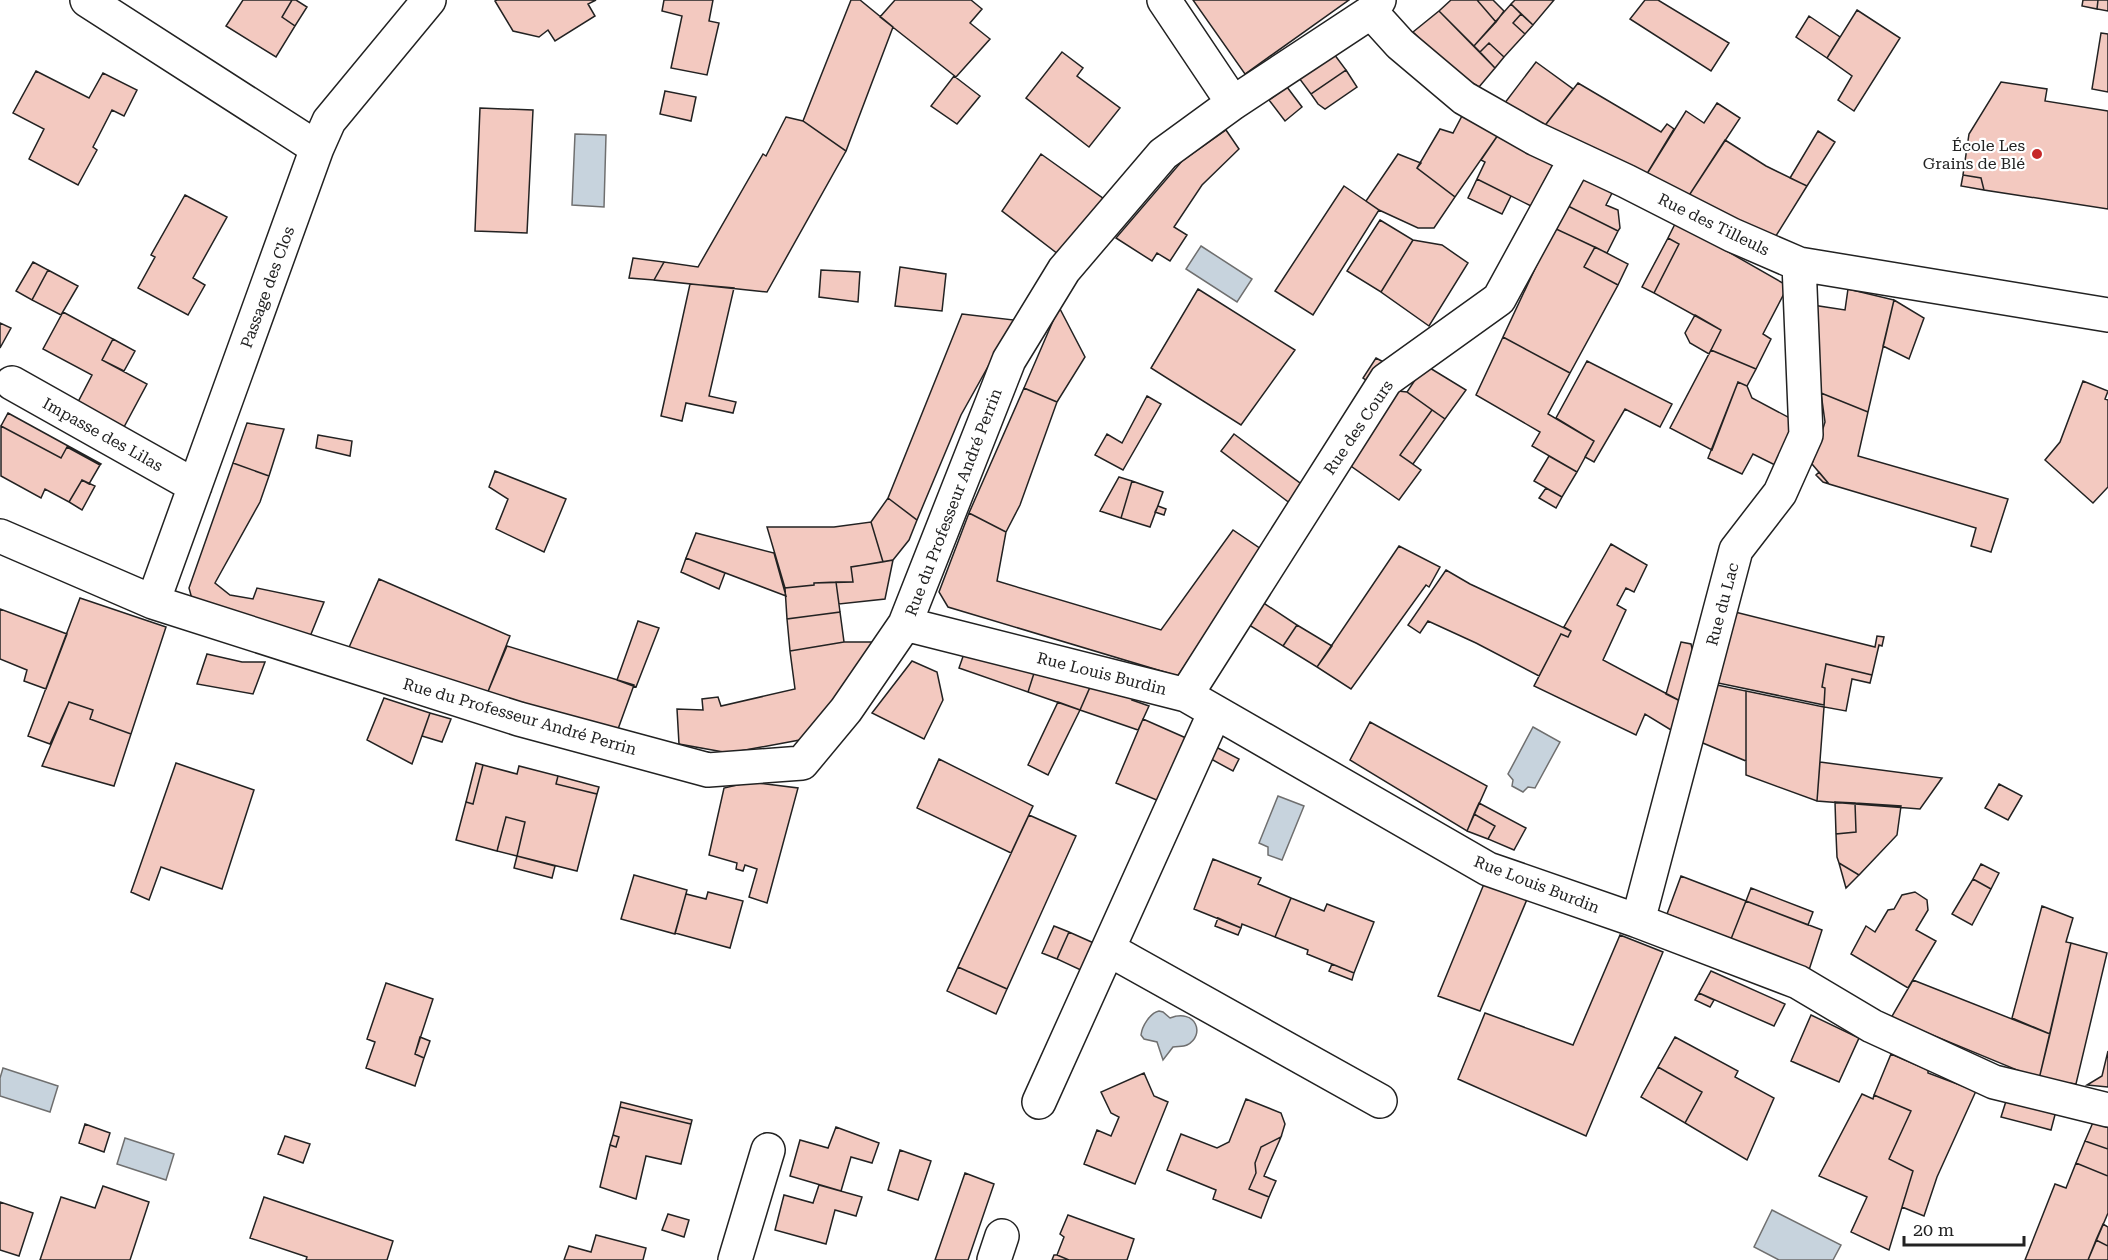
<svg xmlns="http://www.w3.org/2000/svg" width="2108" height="1260" font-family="'Roboto Serif',serif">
	<rect width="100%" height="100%" fill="#fff"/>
	<path fill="#c7d3dd" stroke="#6f6f6f" stroke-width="1.5" d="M 575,134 L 606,135 L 604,207 L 572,205 Z
		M 1201,246 L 1252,279 L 1237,302 L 1186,269 Z
		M 1533,727 L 1560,742 L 1535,788 L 1528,787 L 1523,792 L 1512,786 L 1513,780 L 1508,774 Z
		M 1278,796 L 1304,806 L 1282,860 L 1268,855 L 1268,847 L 1259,843 Z
		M 1159,1011 L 1163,1012 L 1170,1018 C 1196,1008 1206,1035 1187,1045 C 1183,1047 1177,1046 1173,1047 L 1163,1060 L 1157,1042 L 1144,1039 L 1141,1035 C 1142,1026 1150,1013 1159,1011 Z
		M 3,1068 L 58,1086 L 50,1112 L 0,1096 L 0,1078 Z
		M 125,1138 L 174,1154 L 166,1180 L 117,1164 Z
		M 1772,1210 L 1841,1245 L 1833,1260 L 1779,1260 L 1754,1247 Z"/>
	<path fill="#f3c9c0" stroke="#222" stroke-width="1.5" d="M 243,0 L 292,0 L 282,17 L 295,26 L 276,57 L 226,26 Z
		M 292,0 L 296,0 L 307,7 L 295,26 L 282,17 Z
		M 497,0 L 596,0 L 588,4 L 595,16 L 555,41 L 548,30 L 539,37 L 513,31 L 495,1 Z
		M 664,0 L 713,0 L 709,21 L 719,23 L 707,75 L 671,68 L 682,16 L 662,11 Z
		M 851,0 L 860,0 L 893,27 L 846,151 L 803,121 Z
		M 895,0 L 971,0 L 982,9 L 970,23 L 990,39 L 956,77 L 880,17 Z
		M 1193,0 L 1349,0 L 1245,74 Z
		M 1451,0 L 1477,0 L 1496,22 L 1474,46 L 1439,11 Z
		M 1477,0 L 1493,0 L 1504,11 L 1496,22 Z
		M 1515,0 L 1554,0 L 1533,25 L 1511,4 Z
		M 1645,0 L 1658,0 L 1729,43 L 1711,71 L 1630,19 Z
		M 2083,0 L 2098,0 L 2097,9 L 2082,6 Z
		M 2098,0 L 2108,0 L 2108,11 L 2097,9 Z
		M 1511,4 L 1521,14 L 1513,23 L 1525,34 L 1504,57 L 1489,43 L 1480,52 L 1474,46 Z
		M 1857,10 L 1900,38 L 1854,111 L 1838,100 L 1852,76 L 1827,58 Z
		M 1439,11 L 1495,68 L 1479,87 L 1448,68 L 1413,32 Z
		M 1521,14 L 1533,25 L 1525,34 L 1513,23 Z
		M 1809,16 L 1840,37 L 1827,58 L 1796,37 Z
		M 2101,33 L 2108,34 L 2108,92 L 2092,89 Z
		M 1489,43 L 1504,57 L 1495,68 L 1480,52 Z
		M 1062,52 L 1083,68 L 1077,76 L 1120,108 L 1089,147 L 1026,98 Z
		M 1334,54 L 1346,70 L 1311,94 L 1299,78 Z
		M 1536,62 L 1573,89 L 1543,128 L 1504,104 Z
		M 1346,70 L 1357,87 L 1325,109 L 1318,104 L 1311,94 Z
		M 36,71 L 89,98 L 103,73 L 137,90 L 124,116 L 112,110 L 93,147 L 97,150 L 78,185 L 29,159 L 44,129 L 13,113 Z
		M 954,76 L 980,96 L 957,124 L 931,106 Z
		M 2001,82 L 2047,89 L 2045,101 L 2108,111 L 2108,209 L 1984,190 L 1981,178 L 1963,175 L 1969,134 Z
		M 1578,83 L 1661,132 L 1667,124 L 1674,129 L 1645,177 L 1543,128 Z
		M 1287,87 L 1302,107 L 1285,121 L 1269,100 Z
		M 665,91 L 696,97 L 691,121 L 660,114 Z
		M 1717,103 L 1740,118 L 1688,197 L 1645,177 L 1686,111 L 1704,123 Z
		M 480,108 L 533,110 L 527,233 L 475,231 Z
		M 1464,112 L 1498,135 L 1455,197 L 1417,168 L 1440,129 L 1453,133 Z
		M 786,117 L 803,121 L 846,151 L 767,292 L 654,280 L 664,262 L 698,267 L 763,154 L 766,156 Z
		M 1226,130 L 1239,149 L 1202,185 L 1174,227 L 1187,235 L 1170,261 L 1157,253 L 1152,261 L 1116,238 L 1182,161 Z
		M 1818,131 L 1835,142 L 1807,186 L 1790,178 Z
		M 1498,135 L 1561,164 L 1531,206 L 1477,179 L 1485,162 L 1481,160 Z
		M 1725,140 L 1766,166 L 1807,186 L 1774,239 L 1688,197 Z
		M 1041,154 L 1104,199 L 1058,254 L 1002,211 Z
		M 1398,154 L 1421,163 L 1417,168 L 1455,197 L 1434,228 L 1418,228 L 1379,210 L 1366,201 Z
		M 1581,172 L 1614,189 L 1606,205 L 1618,210 L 1620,228 L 1618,231 L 1566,205 Z
		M 1963,175 L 1981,178 L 1984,190 L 1961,186 Z
		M 1477,179 L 1511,196 L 1502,214 L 1468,198 Z
		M 1344,186 L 1379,210 L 1313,315 L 1275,291 Z
		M 185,195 L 227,217 L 193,278 L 205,285 L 188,315 L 138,288 L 155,257 L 151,255 Z
		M 1566,205 L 1618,231 L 1607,253 L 1554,228 Z
		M 1380,220 L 1413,240 L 1381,292 L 1347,271 Z
		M 1676,222 L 1788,286 L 1763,334 L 1771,339 L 1756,369 L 1711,350 L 1721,330 L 1654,293 L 1679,244 L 1668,238 Z
		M 1554,228 L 1595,247 L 1584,267 L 1618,285 L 1570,373 L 1503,337 Z
		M 1668,238 L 1679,244 L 1654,293 L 1642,287 Z
		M 1413,240 L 1442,245 L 1468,263 L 1429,326 L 1381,292 Z
		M 1595,247 L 1628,264 L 1618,285 L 1584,267 Z
		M 633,258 L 664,262 L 654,280 L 629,278 Z
		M 33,262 L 48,270 L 32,300 L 16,291 Z
		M 900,267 L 946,274 L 942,311 L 895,306 Z
		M 48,270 L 78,286 L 61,315 L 32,300 Z
		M 821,270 L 860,272 L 858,302 L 819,297 Z
		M 690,284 L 734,288 L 709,396 L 736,402 L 733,413 L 686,403 L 682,421 L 661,416 Z
		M 1198,289 L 1295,350 L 1241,425 L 1151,368 Z
		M 1848,289 L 1894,300 L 1868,412 L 1821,393 L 1812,305 L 1845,310 Z
		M 1894,300 L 1924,318 L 1909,359 L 1883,346 Z
		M 1059,307 L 1085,357 L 1057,402 L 1024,388 Z
		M 63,312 L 113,339 L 102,360 L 147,384 L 124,427 L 78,402 L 92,375 L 43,349 Z
		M 962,314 L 1014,320 L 961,415 L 917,520 L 888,498 Z
		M 1695,315 L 1721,330 L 1709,354 L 1690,343 L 1685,333 Z
		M 0,323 L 11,328 L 0,348 Z
		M 1503,337 L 1570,373 L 1548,414 L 1594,441 L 1577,472 L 1532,446 L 1540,432 L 1476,395 Z
		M 113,339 L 135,351 L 124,371 L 102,360 Z
		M 1711,350 L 1756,369 L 1747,386 L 1738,382 L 1712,450 L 1670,428 Z
		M 1376,358 L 1389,365 L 1369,382 L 1363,378 Z
		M 1587,361 L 1672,404 L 1660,427 L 1625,409 L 1594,462 L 1585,457 L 1594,441 L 1556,418 Z
		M 1425,365 L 1466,390 L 1445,419 L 1407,392 Z
		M 2083,381 L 2108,391 L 2105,399 L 2108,400 L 2108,487 L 2093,503 L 2045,460 L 2060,442 Z
		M 1738,382 L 1747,386 L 1752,398 L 1803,425 L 1775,465 L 1753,454 L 1742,474 L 1708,458 Z
		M 1024,388 L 1057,402 L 1020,505 L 1006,532 L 969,513 Z
		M 1398,391 L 1407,392 L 1432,410 L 1400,455 L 1421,470 L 1399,500 L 1348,464 Z
		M 1821,393 L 1868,412 L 1858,456 L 2008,499 L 1991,552 L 1971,546 L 1976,528 L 1829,484 L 1812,464 L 1825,422 Z
		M 1147,396 L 1161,404 L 1123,470 L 1095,455 L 1107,434 L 1122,443 Z
		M 1432,410 L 1445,419 L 1413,464 L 1400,455 Z
		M 8,413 L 101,464 L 100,465 L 67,447 L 61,458 L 1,426 Z
		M 247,423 L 284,429 L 269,476 L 233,463 Z
		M 1,426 L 61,458 L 67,447 L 100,465 L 89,484 L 82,480 L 69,502 L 45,489 L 41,498 L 1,476 Z
		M 1234,434 L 1304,486 L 1291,504 L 1221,451 Z
		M 318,435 L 352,441 L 350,456 L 316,448 Z
		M 1549,456 L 1577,472 L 1562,497 L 1534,481 Z
		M 233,463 L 269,476 L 260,502 L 215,583 L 230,595 L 253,599 L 257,588 L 324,602 L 309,639 L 192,599 L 189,588 Z
		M 495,471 L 566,499 L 544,552 L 496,529 L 508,499 L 489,487 Z
		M 1819,472 L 1829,484 L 1823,482 L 1816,475 Z
		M 1119,477 L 1132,481 L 1121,518 L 1100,511 Z
		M 82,480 L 95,486 L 82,510 L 69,502 Z
		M 1132,481 L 1163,492 L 1150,527 L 1121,518 Z
		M 1546,488 L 1562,497 L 1556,508 L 1539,498 Z
		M 888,498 L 917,520 L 909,540 L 893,560 L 883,562 L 871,522 Z
		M 1158,506 L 1166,509 L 1164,515 L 1155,512 Z
		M 969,513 L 1006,532 L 997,581 L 1161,630 L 1233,530 L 1261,549 L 1178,676 L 948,607 L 939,592 Z
		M 871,522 L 883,562 L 851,567 L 853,582 L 814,583 L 814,585 L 785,588 L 767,527 L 834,527 Z
		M 696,533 L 774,553 L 786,596 L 686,558 Z
		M 1611,544 L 1647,565 L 1634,592 L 1626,588 L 1617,605 L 1626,610 L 1603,660 L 1684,703 L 1676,733 L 1645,714 L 1636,735 L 1534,686 L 1561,634 L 1568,637 L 1571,631 L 1564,627 Z
		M 1399,546 L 1440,567 L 1429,587 L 1426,585 L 1351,689 L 1317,667 Z
		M 686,558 L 725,573 L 719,589 L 681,572 Z
		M 893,560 L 885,599 L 839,604 L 836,582 L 853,582 L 851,567 Z
		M 1446,570 L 1470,584 L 1571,631 L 1568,637 L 1561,634 L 1539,676 L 1476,643 L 1428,621 L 1420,633 L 1408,625 Z
		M 379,579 L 510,636 L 487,694 L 347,652 Z
		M 836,582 L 840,612 L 787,619 L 785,588 L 814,585 L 814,583 Z
		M 80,598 L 166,627 L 131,734 L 90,719 L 93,710 L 69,702 L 50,744 L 28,736 Z
		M 1256,598 L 1297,625 L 1283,646 L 1241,620 Z
		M 0,609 L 67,634 L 46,689 L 24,681 L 27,670 L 0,659 Z
		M 840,612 L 844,642 L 790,651 L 787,619 Z
		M 1735,612 L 1875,647 L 1877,636 L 1884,637 L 1882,646 L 1879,645 L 1872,675 L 1826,664 L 1822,687 L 1825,688 L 1824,705 L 1718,683 Z
		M 638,621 L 659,628 L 636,687 L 617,680 Z
		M 1297,625 L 1332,646 L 1317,667 L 1283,646 Z
		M 844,642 L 874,642 L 805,739 L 729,753 L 679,744 L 677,709 L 703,710 L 702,699 L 718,697 L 721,706 L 795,689 L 790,651 Z
		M 1681,642 L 1691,644 L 1695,661 L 1684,703 L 1666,694 Z
		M 967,645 L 1036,667 L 1028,692 L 959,668 Z
		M 507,646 L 634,685 L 618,729 L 487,694 Z
		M 207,654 L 242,662 L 265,662 L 253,694 L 197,684 Z
		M 912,661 L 937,672 L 943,700 L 924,739 L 872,713 Z
		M 1826,664 L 1872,675 L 1870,683 L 1852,679 L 1846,711 L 1824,707 L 1825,688 L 1822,687 Z
		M 1036,667 L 1091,685 L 1080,710 L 1028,692 Z
		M 1091,685 L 1134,696 L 1132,700 L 1149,706 L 1138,730 L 1080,710 Z
		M 1717,685 L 1746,691 L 1746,761 L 1698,741 Z
		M 1746,691 L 1824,707 L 1817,801 L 1746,775 Z
		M 384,698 L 430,713 L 412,764 L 367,740 Z
		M 69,702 L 93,710 L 90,719 L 131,734 L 114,786 L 42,766 Z
		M 1058,702 L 1080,710 L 1048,775 L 1028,765 Z
		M 430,713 L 451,719 L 442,742 L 422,736 Z
		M 1143,719 L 1186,738 L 1159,801 L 1116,783 Z
		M 1370,722 L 1487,786 L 1467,831 L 1350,760 Z
		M 1216,747 L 1239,759 L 1233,771 L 1211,759 Z
		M 939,759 L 1033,806 L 1011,853 L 917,808 Z
		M 1820,762 L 1942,778 L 1920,809 L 1817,801 Z
		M 176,763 L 254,790 L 222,889 L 161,867 L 149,900 L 131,892 Z
		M 476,763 L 483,765 L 473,804 L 466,802 Z
		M 483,765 L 517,774 L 519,766 L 558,776 L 556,784 L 597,794 L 577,871 L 517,856 L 525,822 L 506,817 L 497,851 L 456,840 L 466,802 L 473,804 Z
		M 558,776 L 599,787 L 597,794 L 556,784 Z
		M 750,782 L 798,788 L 767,903 L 749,897 L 757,869 L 745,865 L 743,871 L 736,869 L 737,863 L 709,855 L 724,788 Z
		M 1999,784 L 2022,796 L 2008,820 L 1985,808 Z
		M 1835,802 L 1855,803 L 1856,832 L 1836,834 Z
		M 1479,803 L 1526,828 L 1514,850 L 1488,839 L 1495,826 L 1474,814 Z
		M 1855,803 L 1901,806 L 1897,835 L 1859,875 L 1839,863 L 1837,857 L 1836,834 L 1856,832 Z
		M 1474,814 L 1495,826 L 1488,839 L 1467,831 Z
		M 1029,815 L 1076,836 L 1007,989 L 958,967 Z
		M 506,817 L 525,822 L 517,856 L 497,851 Z
		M 517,856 L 555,866 L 552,878 L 514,868 Z
		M 1213,859 L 1261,878 L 1258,884 L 1291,898 L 1275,937 L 1242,924 L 1241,928 L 1194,909 Z
		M 1839,863 L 1859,875 L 1846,888 Z
		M 1981,864 L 1999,873 L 1991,889 L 1973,879 Z
		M 634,875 L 687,890 L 675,934 L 621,919 Z
		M 1681,876 L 1746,901 L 1731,939 L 1667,914 Z
		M 1486,879 L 1528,897 L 1480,1011 L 1438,996 Z
		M 1973,879 L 1991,889 L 1972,925 L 1952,914 Z
		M 1751,888 L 1813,912 L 1808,925 L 1746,901 Z
		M 708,892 L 743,901 L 730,948 L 675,933 L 686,894 L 706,899 Z
		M 1915,892 L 1927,900 L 1928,910 L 1916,930 L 1936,941 L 1908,988 L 1851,954 L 1866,926 L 1875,932 L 1888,910 L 1894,909 L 1902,895 Z
		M 1291,898 L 1324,911 L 1327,904 L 1374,922 L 1354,973 L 1307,954 L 1308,950 L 1275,937 Z
		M 1746,901 L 1822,930 L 1809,970 L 1731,939 Z
		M 2042,906 L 2073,918 L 2066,942 L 2071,943 L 2050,1034 L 2012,1018 Z
		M 1218,918 L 1241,928 L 1238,935 L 1215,926 Z
		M 1054,926 L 1069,932 L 1057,959 L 1042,953 Z
		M 1069,932 L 1096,944 L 1085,972 L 1057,959 Z
		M 1620,935 L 1663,952 L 1586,1136 L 1458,1079 L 1485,1013 L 1573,1045 Z
		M 2071,943 L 2107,953 L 2076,1084 L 2039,1079 Z
		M 1332,964 L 1354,973 L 1352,980 L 1329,971 Z
		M 958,967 L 1007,989 L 996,1014 L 947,991 Z
		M 1711,971 L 1785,1004 L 1774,1026 L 1699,993 Z
		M 1913,980 L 2050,1034 L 2039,1079 L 1891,1018 Z
		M 386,983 L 433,999 L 415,1054 L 424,1058 L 415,1086 L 366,1068 L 375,1042 L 367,1039 Z
		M 1699,993 L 1714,1000 L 1710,1007 L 1695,1000 Z
		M 1811,1015 L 1859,1038 L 1839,1082 L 1791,1061 Z
		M 420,1037 L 430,1041 L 424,1058 L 415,1054 Z
		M 1675,1037 L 1738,1071 L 1735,1077 L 1774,1098 L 1747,1160 L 1685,1123 L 1702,1092 L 1658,1067 Z
		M 2108,1051 L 2108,1087 L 2087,1085 L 2102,1076 Z
		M 1891,1054 L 1928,1070 L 1928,1073 L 1976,1091 L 1937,1177 L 1924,1216 L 1902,1207 L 1913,1171 L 1889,1159 L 1911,1111 L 1874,1095 Z
		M 1658,1067 L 1702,1092 L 1685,1123 L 1641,1097 Z
		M 1144,1073 L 1154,1096 L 1168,1102 L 1135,1184 L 1084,1164 L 1097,1130 L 1111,1136 L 1119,1117 L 1111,1113 L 1101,1092 Z
		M 1862,1094 L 1873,1099 L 1874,1095 L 1911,1111 L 1889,1159 L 1913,1171 L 1889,1250 L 1851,1232 L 1867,1197 L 1819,1176 Z
		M 2007,1098 L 2056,1111 L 2051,1130 L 2001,1117 Z
		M 1246,1099 L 1281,1113 L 1285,1124 L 1281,1137 L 1261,1147 L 1255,1163 L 1256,1173 L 1249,1189 L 1269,1197 L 1261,1218 L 1213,1199 L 1216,1190 L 1167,1170 L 1181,1134 L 1217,1148 L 1229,1142 Z
		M 621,1102 L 692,1120 L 691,1124 L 620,1107 Z
		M 620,1107 L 691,1124 L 681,1164 L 646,1156 L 636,1199 L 600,1187 L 610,1145 L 616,1147 L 619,1137 L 613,1135 Z
		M 2094,1120 L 2108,1123 L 2108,1149 L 2085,1141 Z
		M 85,1124 L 110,1133 L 104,1152 L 79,1143 Z
		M 836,1127 L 879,1143 L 872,1163 L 851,1157 L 841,1191 L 790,1176 L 800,1140 L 828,1148 Z
		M 613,1135 L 619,1137 L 616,1147 L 610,1145 Z
		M 285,1136 L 310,1144 L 303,1163 L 278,1154 Z
		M 1281,1137 L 1264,1176 L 1276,1181 L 1269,1197 L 1249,1189 L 1256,1173 L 1255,1163 L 1261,1147 Z
		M 2085,1141 L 2108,1149 L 2108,1176 L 2076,1163 Z
		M 900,1150 L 931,1161 L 918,1200 L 888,1190 Z
		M 2076,1163 L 2108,1176 L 2108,1213 L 2088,1260 L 2025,1260 L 2055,1184 L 2066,1188 Z
		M 965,1173 L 994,1184 L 968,1260 L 935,1260 Z
		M 819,1185 L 862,1197 L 856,1216 L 835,1210 L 826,1244 L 775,1230 L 784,1195 L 813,1203 Z
		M 103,1186 L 149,1202 L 130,1260 L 40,1260 L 61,1197 L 95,1208 Z
		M 264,1197 L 393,1241 L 387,1260 L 306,1260 L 307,1257 L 250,1238 Z
		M 0,1202 L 33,1213 L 19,1256 L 0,1250 Z
		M 668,1214 L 689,1220 L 684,1237 L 662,1230 Z
		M 1068,1215 L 1134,1239 L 1127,1260 L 1069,1260 L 1057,1255 L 1064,1237 L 1060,1234 Z
		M 2103,1224 L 2108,1227 L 2108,1246 L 2096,1240 Z
		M 596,1235 L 646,1248 L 643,1260 L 564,1260 L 569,1246 L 591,1252 Z
		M 2096,1240 L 2108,1246 L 2108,1260 L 2088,1260 Z
		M 1054,1255 L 1057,1255 L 1069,1260 L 1052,1260 Z"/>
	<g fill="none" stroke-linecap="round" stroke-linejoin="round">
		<g stroke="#222" stroke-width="36">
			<path id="minor" d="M 87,0 L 317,148
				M 1164,0 L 1233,103
				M 1371,12 L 1400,44 L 1464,98 L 1536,139 L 1626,181 L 1732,235 L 1799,264 L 2108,315
				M 12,383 L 195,486
				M 0,536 L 153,602 L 519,719 L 708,770 L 802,763 L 846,710 L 905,624 L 1009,360 L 1064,270 L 1163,154 L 1233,103 L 1371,12 L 1379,0
				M 153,602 L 317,148 L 329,121 L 429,0
				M 905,624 L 1186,695 L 1488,869 L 1638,921 L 1798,982 L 1872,1026 L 1994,1082 L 2108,1110
				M 1186,695 L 1386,380 L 1499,299 L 1576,158
				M 1638,921 L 1736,550 L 1780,493 L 1806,435 L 1799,264
				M 1108,949 L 1380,1101
				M 1039,1102 L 1215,712
				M 735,1260 L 768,1150
				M 994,1260 L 1002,1236"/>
		</g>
		<use href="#minor" stroke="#fff" stroke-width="33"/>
	</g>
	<circle fill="#c62828" stroke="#fff" stroke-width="2" cx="2037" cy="154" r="6"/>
	<g text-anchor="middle" stroke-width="4.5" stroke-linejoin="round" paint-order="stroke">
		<g font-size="16" fill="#222" stroke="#fff" text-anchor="end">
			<text x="2025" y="151">École Les<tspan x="2025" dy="18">Grains de Blé</tspan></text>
		</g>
		<g font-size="16" fill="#222" stroke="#fff">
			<text transform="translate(1714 224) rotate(26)" y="6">Rue des Tilleuls</text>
			<text transform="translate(267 287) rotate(-70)" y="6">Passage des Clos</text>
			<text transform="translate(1358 427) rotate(-56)" y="6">Rue des Cours</text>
			<text transform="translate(103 434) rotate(29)" y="6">Impasse des Lilas</text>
			<text transform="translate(953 502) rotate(-69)" y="6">Rue du Professeur André Perrin</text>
			<text transform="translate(1722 604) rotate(-75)" y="6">Rue du Lac</text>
			<text transform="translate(1102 673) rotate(14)" y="6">Rue Louis Burdin</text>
			<text transform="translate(520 716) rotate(16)" y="6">Rue du Professeur André Perrin</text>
			<text transform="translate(1537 884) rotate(21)" y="6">Rue Louis Burdin</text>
		</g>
	</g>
	<path d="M1904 1236v9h120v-9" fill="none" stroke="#222222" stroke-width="3"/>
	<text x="1913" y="1236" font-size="18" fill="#222222" stroke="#ffffff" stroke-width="4.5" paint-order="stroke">20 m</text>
</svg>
